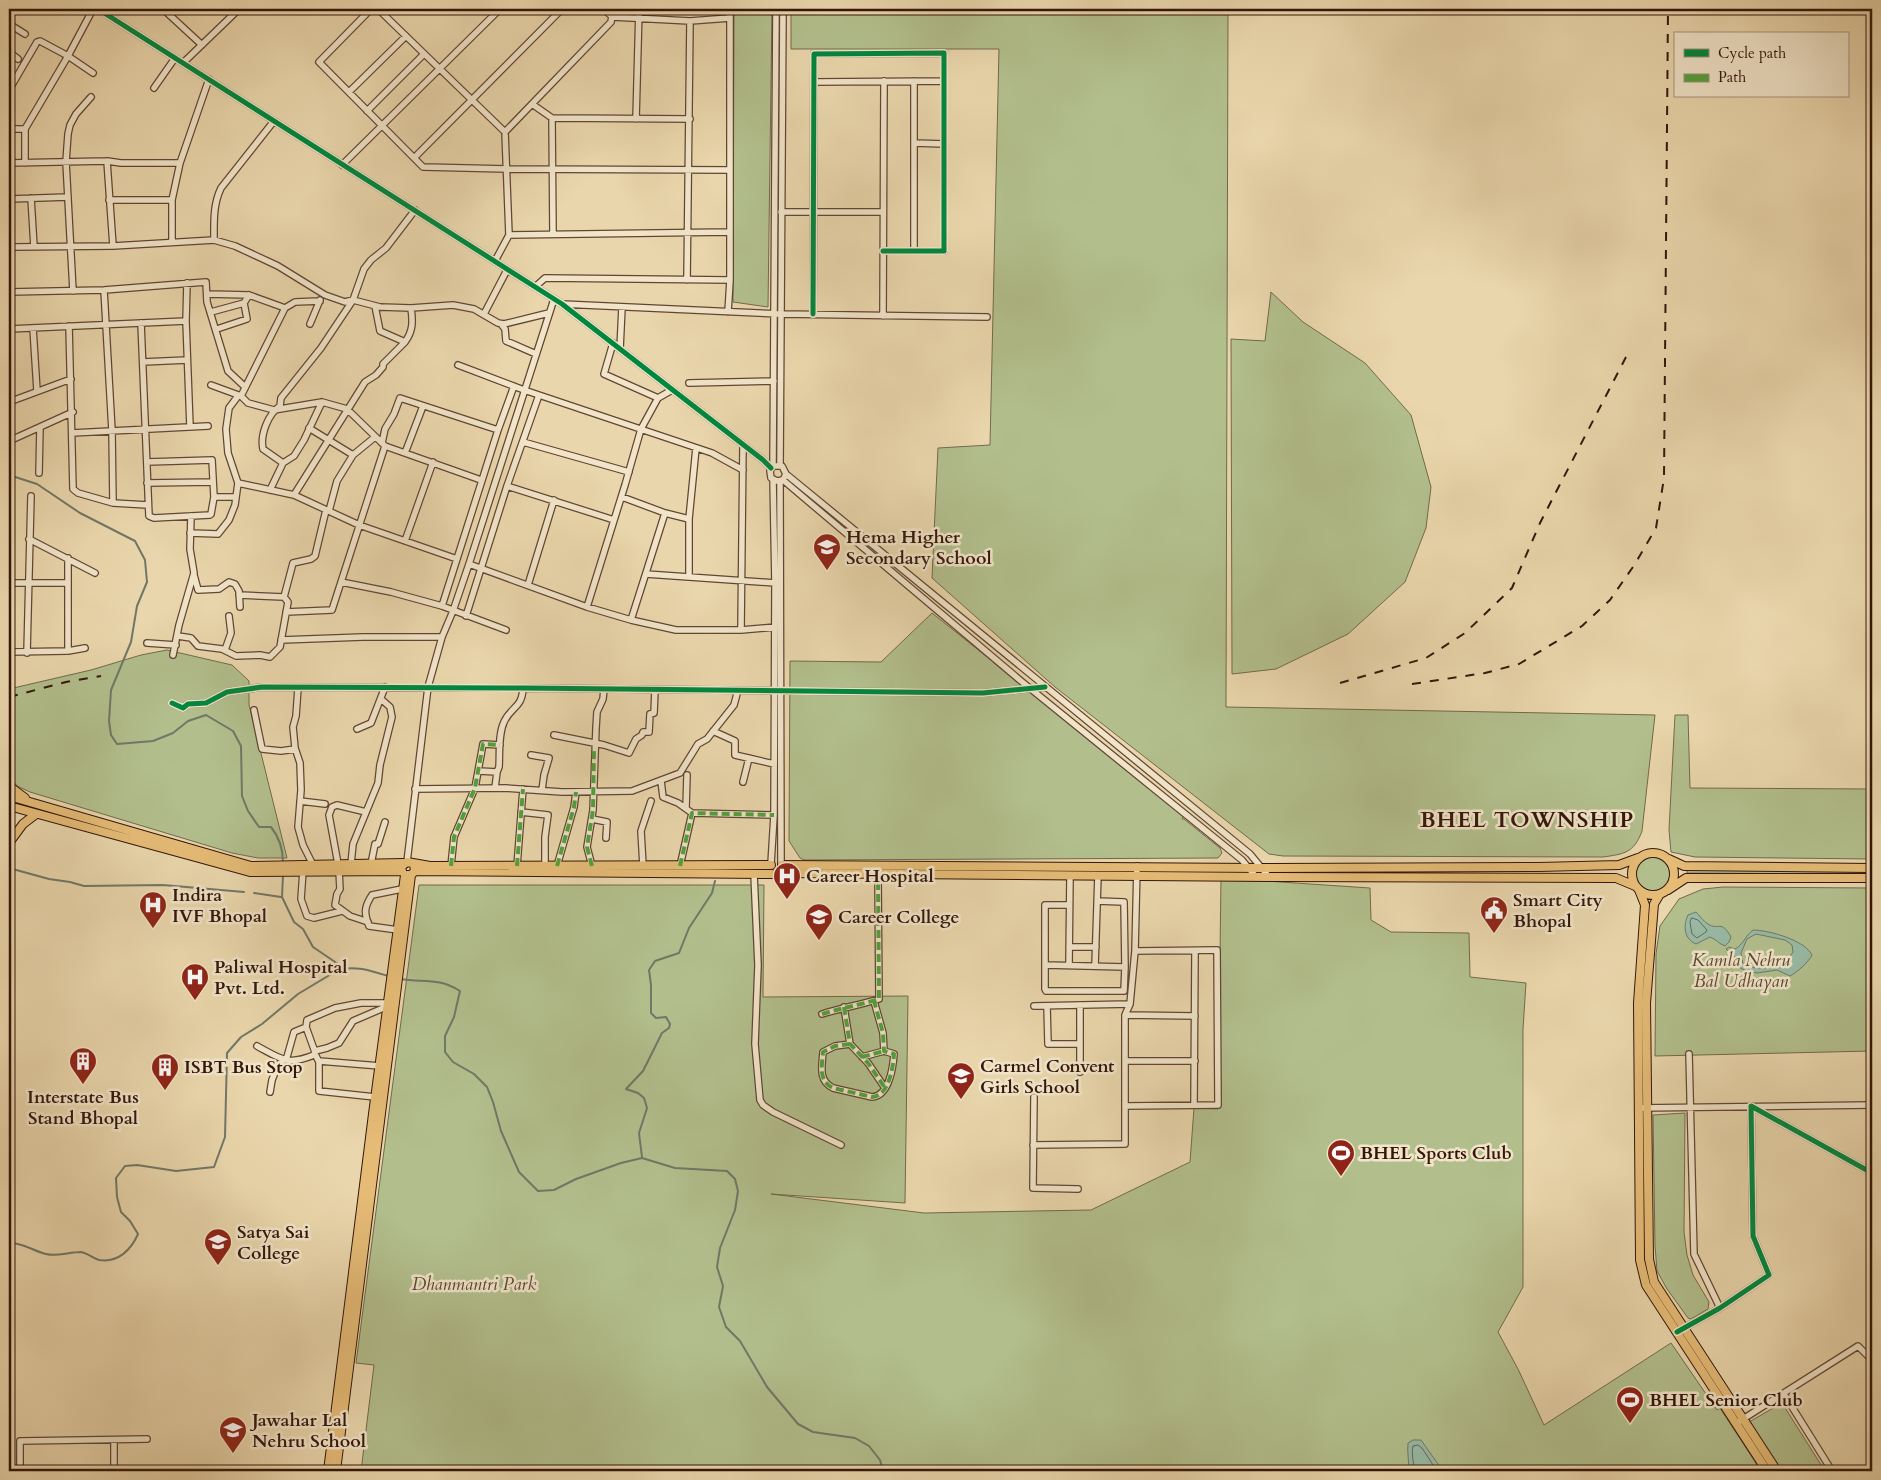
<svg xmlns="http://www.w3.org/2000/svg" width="1881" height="1480" font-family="Cardo,serif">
	<rect width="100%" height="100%" fill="#ead6ac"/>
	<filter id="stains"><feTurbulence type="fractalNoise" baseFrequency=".004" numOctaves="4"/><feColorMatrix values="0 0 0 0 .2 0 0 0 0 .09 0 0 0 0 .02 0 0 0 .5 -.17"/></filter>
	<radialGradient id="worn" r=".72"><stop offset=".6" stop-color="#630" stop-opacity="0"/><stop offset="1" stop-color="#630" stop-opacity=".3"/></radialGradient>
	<path fill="#b2bf8d" stroke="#726a4c" d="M 734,9 L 772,9 L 768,307 L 733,302 Z
		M 791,9 L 1228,9 L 1226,707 L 1655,715 L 1642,831 C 1634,853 1624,854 1603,857 L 1283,856 L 1269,854 L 1055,687 L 932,578 L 938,448 L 990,445 L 999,49 L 791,49 Z
		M 1271,292 L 1303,322 L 1365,363 L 1411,415 L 1431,487 L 1426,528 L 1405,582 L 1348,634 L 1276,669 L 1232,674 L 1231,339 L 1265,341 Z
		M 932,613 L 1184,814 L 1182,819 L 1184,819 L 1220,848 L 1222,853 L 1218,858 L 804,860 L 800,858 L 789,841 L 790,661 L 881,662 Z
		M 167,650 L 232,665 L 249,681 L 249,705 L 287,858 L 258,858 L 232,853 L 30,792 L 17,786 L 10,776 L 9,689 L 91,670 L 141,655 Z
		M 1675,715 L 1688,715 L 1690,788 L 1872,789 L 1872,859 L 1695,857 L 1671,852 L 1669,830 Z
		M1636 874a17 17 0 1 1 34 0a17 17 0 1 1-34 0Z
		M 1687,870 L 1872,871 L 1872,874 L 1687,873 Z
		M 1221,878 L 1370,888 L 1371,920 L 1391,932 L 1469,933 L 1470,977 L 1526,983 L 1523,1029 L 1523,1287 L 1498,1332 L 1518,1369 L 1544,1425 L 1671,1343 L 1717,1410 L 1720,1408 L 1761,1471 L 361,1471 L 374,1365 L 356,1363 L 419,885 L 764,885 L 763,997 L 908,996 L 905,1203 L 771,1194 L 924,1213 L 1091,1210 L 1190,1162 L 1194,1108 L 1218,1109 Z
		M 1723,887 L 1872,888 L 1872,1051 L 1655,1056 L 1656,954 L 1660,926 L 1679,899 L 1703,889 Z
		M 1685,1113 L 1684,1232 L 1687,1255 L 1693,1275 L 1709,1302 L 1708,1309 L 1691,1319 L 1688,1318 L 1667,1289 L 1657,1271 L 1655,1246 L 1653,1115 Z
		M 1782,1403 L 1825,1471 L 1781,1471 L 1749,1422 Z"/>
	<path fill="#98baa5" stroke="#707867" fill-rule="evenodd" d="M 1696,912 C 1700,916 1703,921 1708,924 C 1719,931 1721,919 1731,937 L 1729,942 L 1725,946 C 1719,944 1716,939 1710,937 L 1696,944 C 1684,939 1683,926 1688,915 Z
		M 1753,930 C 1768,930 1805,940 1812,955 C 1809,962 1796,973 1790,976 L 1777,970 L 1757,973 L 1746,971 L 1739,967 L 1735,957 L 1726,949 L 1729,947 L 1735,949 C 1743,945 1745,936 1753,930 ZM 1756,934 L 1785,940 L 1792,945 L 1793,952 C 1783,968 1759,972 1743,964 L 1741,953 L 1747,939 Z
		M 1413,1440 L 1421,1440 L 1443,1471 L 1409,1471 C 1409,1462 1407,1452 1408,1443 Z"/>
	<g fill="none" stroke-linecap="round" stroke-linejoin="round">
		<path stroke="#666858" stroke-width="1" d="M 1692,918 L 1698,920 L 1707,930 L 1706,932 L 1697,938 L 1692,934 L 1690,922 Z
			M 1414,1471 C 1414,1463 1411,1453 1413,1446 L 1418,1445 L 1422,1448 L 1437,1471"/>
		<path stroke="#707867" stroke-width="2" d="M 9,475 L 37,484 L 80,513 L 135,541 L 145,560 L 147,582 L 137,606 L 131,642 L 111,690 L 109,721 L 111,735 L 117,744 L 153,741 L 173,733 L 188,721 L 206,715 L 233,731 L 241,746 L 242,796 L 248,811 L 259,827 L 271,827 C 280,838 283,849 283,863
			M 9,868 L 49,879 L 70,882 L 84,886 L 163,885 L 244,892
			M 283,875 L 282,897 L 294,922 L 303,929 L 313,947 L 344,968
			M 254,893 L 281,897
			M 400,979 C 423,983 438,977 460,991 L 454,1017 L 445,1036 L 445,1052 L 453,1062 L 474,1074 L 487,1087 L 493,1102 L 501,1131 L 519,1172 L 538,1191 L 554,1190 L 576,1179 L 621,1163 L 642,1158 L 675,1168 L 727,1171 L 735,1179 L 738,1191 L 735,1210 L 720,1248 L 717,1267 L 723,1286 L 719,1307 L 726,1327 L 740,1341 L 767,1387 L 798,1424 L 813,1432 L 855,1438 L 869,1446 L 880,1460 L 883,1471
			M 642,1157 L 639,1133 L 647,1108 L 644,1098 L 638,1093 L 626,1089 L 643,1071 L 662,1033 L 669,1028 L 670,1024 L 666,1017 L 656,1018 L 651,1013 L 651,985 L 649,970 L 655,961 L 679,953 L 689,928 L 712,893 L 715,881
			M 9,1243 C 22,1242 33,1251 46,1254 C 57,1257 69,1252 81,1252 C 87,1253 93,1258 99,1260 C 118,1263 131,1250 138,1234 L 130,1221 L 121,1212 L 117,1197 L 116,1178 L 125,1166 L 137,1165 L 176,1171 L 214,1167 L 225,1137 L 227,1053 L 241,1037 L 262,1024 L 298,994 L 338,970 C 355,965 372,971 388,976"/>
		<g stroke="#614633" stroke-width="8">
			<path id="minor" d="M 98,9 L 562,304 L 763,460 L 771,468
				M 163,9 L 202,45
				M 371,9 L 319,62 L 423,167 L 507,169 L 730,170
				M 378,9 L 505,132 L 509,235 L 495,261
				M 603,9 L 613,17 L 690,21 L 730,18
				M 9,24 L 25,34
				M 9,52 L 18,59
				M 183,63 L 239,9
				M 814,82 L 944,81
				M 154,88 L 175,58
				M 9,90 L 37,42 L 40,41 L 68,56 L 93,73
				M 349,92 L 406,36
				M 532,104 L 552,118 L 690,119
				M 367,111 L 424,54
				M 552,118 L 553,234
				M 636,119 L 639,9
				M 9,129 L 25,129
				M 505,132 L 611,22 L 613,9
				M 914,143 L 944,144
				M 415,157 L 562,9
				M 107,161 L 113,246
				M 9,163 L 107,161 L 121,163 L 180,163
				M 25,163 L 25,129 L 68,56 L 93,9
				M 342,165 L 500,9
				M 31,198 L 34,247
				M 9,199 L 68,197
				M 109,200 L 172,200
				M 781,212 L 883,212
				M 509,235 L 730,232
				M 214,240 C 214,221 213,205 221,188 L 274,121
				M 172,242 L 172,200 L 180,163 L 209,79
				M 14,247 L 113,246 L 214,240 L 235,246 L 278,266 L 325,295 L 345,302 L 353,300 L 380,307 L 411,308 L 453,305 L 474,309 L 498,323 L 504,324 L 549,313
				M 914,251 L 914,81
				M 687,280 L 690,21
				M 187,283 L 186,321 L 190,427
				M 535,287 L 545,278 L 730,280
				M 104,290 L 112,431 L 113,503 L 148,505
				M 73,291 L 66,162 L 68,134 L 70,125 L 76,114 L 91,97
				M 9,292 L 104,290 L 206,282 L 207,302 L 228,371 L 244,386
				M 207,294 L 249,295 L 285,308
				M 320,301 L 295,302 L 285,308 L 241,396 L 248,403 L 274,410 L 322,402 L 347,409 L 385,446 L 481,480
				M 562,304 L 781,314 L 987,317
				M 375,306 L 380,331 L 405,342 C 413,331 413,322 411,308
				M 211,312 L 244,303
				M 728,312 L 730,280 L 730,9
				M 484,314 L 507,270
				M 813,314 L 814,54 L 944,53 L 944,251 L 883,251
				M 883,316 L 884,81
				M 141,323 L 149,516 L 154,518 L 210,515 L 211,514 L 214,497 L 212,460 L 147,462
				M 310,324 L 320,300
				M 501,324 L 505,329 L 506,341 L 536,354
				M 69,326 L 73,489 L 78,493 L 113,503
				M 33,328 L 37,391
				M 9,329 L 186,321
				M 217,329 L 247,319 L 244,303 L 249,295
				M 613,343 L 604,374 L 658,398
				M 620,349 L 622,307
				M 143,362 L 187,360
				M 458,365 L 524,390 L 712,453 L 743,470
				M 689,383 L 774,381
				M 211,385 L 241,396
				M 9,402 L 71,379
				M 309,428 L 353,455
				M 72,433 L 208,426
				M 9,441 L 73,412
				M 523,442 L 629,472
				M 382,443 L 385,429 L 394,414 L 400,398 L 498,430
				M 405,453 L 423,406
				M 283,463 L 263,449 C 260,435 268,414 280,406 L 281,398 L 321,348 L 353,300 L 364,269 L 371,260 L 386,248 L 415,210
				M 780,465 L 783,9
				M 773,466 L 776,9
				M 39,473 L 40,427
				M 786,474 L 783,480 L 777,481 L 771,478 L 770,471 L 773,466 L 782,466 L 786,474 L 1250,854 L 1269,877
				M 783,480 L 1021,681 L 1242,860 L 1256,877
				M 780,481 L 781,864
				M 147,483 L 213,482
				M 238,483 L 294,495 L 365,382 L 376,375 L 383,367 L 383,364 L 405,342
				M 507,486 L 614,520
				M 270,490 L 283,463 L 294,456 L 304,440 L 322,402
				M 294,495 L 359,525 L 457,559
				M 214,497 L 236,497
				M 622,497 L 665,513 L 689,519
				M 329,511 L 337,481 L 353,455 L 375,437
				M 190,533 L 218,534 L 229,520 L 235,505 L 238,483 L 228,453 L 226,429 L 229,408 L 238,396
				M 29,539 L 95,573
				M 405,541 L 433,462
				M 68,558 L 68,651
				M 469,564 L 587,607 L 631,620 L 676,630 L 741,630 L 775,627
				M 646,574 L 775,583
				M 194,575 L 198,590 L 219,589 L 229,582 L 235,584 L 239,591 L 240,607
				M 689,577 L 689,519 L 696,448
				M 341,582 L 391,592 L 442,606 L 506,630
				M 9,583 L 68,583
				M 528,585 L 554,500
				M 284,597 L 293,563 L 311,559 L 315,556 L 326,510
				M 442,606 L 498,430 L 514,386
				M 587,607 L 625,485 L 641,429 L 658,398 L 672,390
				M 286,612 L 332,610 L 385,446
				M 466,616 L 507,486 L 539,395
				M 631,620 L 665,513
				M 741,630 L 743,445
				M 178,636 L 191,638 L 198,646 L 222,649 L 236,656 L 260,655 L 270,657 L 280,647 L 288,602 L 284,597 L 239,595
				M 281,640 L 363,637 L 442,637
				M 147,643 L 176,645
				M 225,650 L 231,633 L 229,616
				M 9,652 L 68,651 L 85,648
				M 27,653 L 31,496
				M 173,655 L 179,625 L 194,573 L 190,549 L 191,516
				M 298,688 L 296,716 L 293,727 L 295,748 L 300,763 L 301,790 L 298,827 L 303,845 L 313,865
				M 172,703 L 183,708 L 188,704 L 206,703 L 227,692 L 262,687 L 523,688 L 983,693 L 1045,687
				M 254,710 L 262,749 L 281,751 L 295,749
				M 357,729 L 371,723 L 385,687
				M 713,731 L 735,741 L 735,755 L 774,764
				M 554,735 L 604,745 L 629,753 L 636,739 L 642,735 L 643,732 L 649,732 L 650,714 L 654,713 L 655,690
				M 531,755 L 549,758 L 544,775 L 542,790
				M 479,771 L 497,772
				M 661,781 L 663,797 L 678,803 L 692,813
				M 743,782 L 749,758
				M 495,788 L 497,772 L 499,767 C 500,753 498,735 504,722 C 511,706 522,709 523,688
				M 415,789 L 506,788 L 562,792 L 632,791 L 680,773 L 698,744 L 707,739 L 734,705 L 738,690
				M 300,801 L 325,804
				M 686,808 L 687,775
				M 521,812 L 548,815 L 545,837 L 545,866
				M 592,819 L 607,822 L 606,838
				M 407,862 L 428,687 L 442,637 L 453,611 L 469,564 L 554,299
				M 338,864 L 329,815 L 332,807 L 337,805 L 366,812
				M 351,864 L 353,844 L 378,783 L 380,765 L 392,717 L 390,707 L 381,699
				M 371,864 L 375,844 L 378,844 L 385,822
				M 771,864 L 774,815 L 775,583 L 773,479
				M 451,866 L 454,837 L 475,788 L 483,744 L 500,745
				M 517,866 L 523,789
				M 557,866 L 574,807 L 576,792
				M 592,866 L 587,847 L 593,810 L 596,728 L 597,712 L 603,699 L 604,689
				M 643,866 L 641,831 L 651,801
				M 680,866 L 692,813 L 774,815
				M 303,871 L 301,899 L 307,916 L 314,918 L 342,911
				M 339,871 L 340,889 L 337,894 L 335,905 L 350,916 L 368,922
				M 754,874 L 758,965 L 755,1044 L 760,1100 L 763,1105 L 773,1112 L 841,1145
				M 1069,905 L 1045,905 L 1045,989 L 1046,991 L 1124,991 L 1125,967
				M 398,930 L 369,926 C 364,913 364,907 372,895 L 402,889
				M 1069,947 L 1096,947
				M 1045,965 L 1125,967 L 1124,902 L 1097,901
				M 1069,965 L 1070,875
				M 1095,966 L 1098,875
				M 1034,1006 L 1130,1004
				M 1047,1006 L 1048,1044 L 1080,1044
				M 844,1007 L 850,1044 L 868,1063 L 885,1088
				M 822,1014 C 841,1008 860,1005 879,999 L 878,875
				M 1125,1015 L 1195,1016
				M 306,1027 L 315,1052
				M 850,1044 L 835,1046 L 823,1052 C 822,1066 818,1081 833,1088 L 872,1097 C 889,1096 893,1068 894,1054 L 884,1051 L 883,1033 L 874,1001
				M 257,1046 C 281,1059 287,1066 314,1055 L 315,1051 L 327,1048 L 339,1043 L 353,1021 L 388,1006
				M 315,1054 L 319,1062 L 319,1091 L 375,1097
				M 1689,1054 L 1694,1254 L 1720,1308
				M 862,1057 L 884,1051
				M 319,1061 L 380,1066
				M 1125,1061 L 1195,1061
				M 1080,1072 L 1080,1005
				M 270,1092 L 272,1080 L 278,1065 L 287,1057 L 294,1032 L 306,1027 L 307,1020 L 335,1008 L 361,1003 L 388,1003
				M 1034,1097 L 1033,1188 L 1078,1189
				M 1194,1105 L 1195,951
				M 1126,1106 L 1218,1105 L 1217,950 L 1135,951
				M 1638,1108 L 1872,1105
				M 1033,1145 L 1125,1144 L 1125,1015 L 1130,1004 L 1135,951 L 1137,866
				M 1677,1332 L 1720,1308 L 1769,1275 L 1753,1236 L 1751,1106 L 1872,1173
				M 1784,1394 L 1832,1471
				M 1740,1421 L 1858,1346 L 1872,1360
				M 20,1471 L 20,1441 L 147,1439
				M 114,1471 L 114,1440"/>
		</g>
		<g stroke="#33160b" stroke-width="10">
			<path id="major" d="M 9,786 L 25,798
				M 9,796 L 251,866 L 403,863
				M 9,806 L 250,872 L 402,871
				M 9,843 L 23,824 L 36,814
				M1632 874a21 21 0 1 1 42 0a21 21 0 1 1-42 0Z
				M 1669,859 L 1684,866 L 1872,868
				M 782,865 L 1262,868 L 1539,867 L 1619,865 L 1638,858
				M 402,866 L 407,862 L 430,866 L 771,865
				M 415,871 L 772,874
				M 781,873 L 1269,877 L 1616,878 L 1635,886
				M 407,875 L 411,875 L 415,871 L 414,864
				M 1639,890 L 1645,905 L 1638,1003 L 1640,1260 L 1646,1285 L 1767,1471
				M 1668,890 L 1686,878 L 1872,878
				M 1660,894 L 1654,904 L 1646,1003 L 1649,1259 L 1654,1282 L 1777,1471
				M 9,896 L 9,971
				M 328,1471 L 373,1114 L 405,875
				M 336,1471 L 411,875"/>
		</g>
		<use href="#minor" stroke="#f1e4c9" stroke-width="5.5"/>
		<use href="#major" stroke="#e5bb76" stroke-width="8"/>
		<path stroke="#33160b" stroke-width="2" stroke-dasharray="9 9" stroke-linecap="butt" d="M 1340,683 L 1426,658 L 1465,633 L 1512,588 L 1540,523 L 1626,357
			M 1412,684 L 1485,673 L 1519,664 L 1582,626 L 1610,600 L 1635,564 L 1656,528 L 1664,478 L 1668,9
			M 9,697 L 66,682 L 101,676"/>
		<path stroke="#52a13e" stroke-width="4" stroke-dasharray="8 4" stroke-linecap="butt" d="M 451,866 L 454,837 L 475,788 L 483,744 L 500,745
			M 517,866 L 523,789
			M 557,866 L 574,807 L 576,792
			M 592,866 L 587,847 L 593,810 L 594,749
			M 680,866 L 692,813 L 774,815
			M 844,1007 L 850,1044 L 868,1063 L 885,1088
			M 822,1014 C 841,1008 860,1005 879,999 L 878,875
			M 850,1044 L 835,1046 L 823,1052 C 822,1066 818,1081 833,1088 L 872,1097 C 889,1096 893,1068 894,1054 L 884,1051 L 883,1033 L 874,1001
			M 862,1057 L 884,1051"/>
		<g stroke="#f1e4c9" stroke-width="8">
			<path id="cycleway" d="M 98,9 L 562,304 L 763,460 L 771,468
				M 813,314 L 814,54 L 944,53 L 944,251 L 883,251
				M 172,703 L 183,708 L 188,704 L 206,703 L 227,692 L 262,687 L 523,688 L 983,693 L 1045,687
				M 1677,1332 L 1720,1308 L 1769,1275 L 1753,1236 L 1751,1106 L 1872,1173"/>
		</g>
		<use href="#cycleway" stroke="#00873e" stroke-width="5"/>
	</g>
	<defs>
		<g id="school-pin" transform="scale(1.4375)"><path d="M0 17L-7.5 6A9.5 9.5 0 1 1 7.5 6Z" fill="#8f2418" stroke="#f1e4c9"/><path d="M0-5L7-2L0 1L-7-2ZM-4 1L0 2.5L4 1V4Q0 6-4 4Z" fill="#fff"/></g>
		<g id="hospital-pin" transform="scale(1.4375)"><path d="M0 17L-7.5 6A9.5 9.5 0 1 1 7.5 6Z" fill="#8f2418" stroke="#f1e4c9"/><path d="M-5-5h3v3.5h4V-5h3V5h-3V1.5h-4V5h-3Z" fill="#fff"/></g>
		<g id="civic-pin" transform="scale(1.4375)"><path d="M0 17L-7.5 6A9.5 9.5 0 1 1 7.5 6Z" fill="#8f2418" stroke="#f1e4c9"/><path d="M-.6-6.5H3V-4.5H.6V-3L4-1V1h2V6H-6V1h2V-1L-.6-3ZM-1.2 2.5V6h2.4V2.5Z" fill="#fff"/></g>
		<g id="university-pin" transform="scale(1.4375)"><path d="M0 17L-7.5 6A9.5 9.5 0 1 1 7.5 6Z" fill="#8f2418" stroke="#f1e4c9"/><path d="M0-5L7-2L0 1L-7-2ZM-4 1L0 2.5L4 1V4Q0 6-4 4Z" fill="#fff"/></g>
		<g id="building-pin" transform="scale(1.4375)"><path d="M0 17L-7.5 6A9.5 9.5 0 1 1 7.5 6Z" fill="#8f2418" stroke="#f1e4c9"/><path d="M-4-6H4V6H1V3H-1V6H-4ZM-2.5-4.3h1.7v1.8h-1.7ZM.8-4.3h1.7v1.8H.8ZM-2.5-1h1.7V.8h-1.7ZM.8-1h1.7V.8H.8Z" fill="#fff"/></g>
		<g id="stadium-pin" transform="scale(1.4375)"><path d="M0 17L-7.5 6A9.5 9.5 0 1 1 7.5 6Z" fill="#8f2418" stroke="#f1e4c9"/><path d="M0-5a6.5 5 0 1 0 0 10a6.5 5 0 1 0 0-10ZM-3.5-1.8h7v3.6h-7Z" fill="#fff"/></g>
	</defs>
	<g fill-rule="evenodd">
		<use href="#school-pin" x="827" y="547"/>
		<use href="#hospital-pin" x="787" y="876"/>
		<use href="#hospital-pin" x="153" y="905"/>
		<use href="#civic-pin" x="1494" y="910"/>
		<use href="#university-pin" x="819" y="917"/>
		<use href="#hospital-pin" x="195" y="977"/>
		<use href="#building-pin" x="83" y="1061"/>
		<use href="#building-pin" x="165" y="1067"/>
		<use href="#school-pin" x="961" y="1076"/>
		<use href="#stadium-pin" x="1341" y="1153"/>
		<use href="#university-pin" x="218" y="1242"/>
		<use href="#stadium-pin" x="1630" y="1400"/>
		<use href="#school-pin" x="233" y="1430"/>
	</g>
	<g text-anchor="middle" stroke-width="5" stroke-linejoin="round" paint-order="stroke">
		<g font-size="18" font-weight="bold" fill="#33160b" stroke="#f1e4c9" text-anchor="start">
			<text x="846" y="543">Hema Higher<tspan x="846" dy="21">Secondary School</tspan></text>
			<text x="806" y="882">Career Hospital</text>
			<text x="172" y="901">Indira<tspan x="172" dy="21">IVF Bhopal</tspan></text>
			<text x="1513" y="906">Smart City<tspan x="1513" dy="21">Bhopal</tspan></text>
			<text x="838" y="923">Career College</text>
			<text x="214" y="973">Paliwal Hospital<tspan x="214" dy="21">Pvt. Ltd.</tspan></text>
			<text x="980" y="1072">Carmel Convent<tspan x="980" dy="21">Girls School</tspan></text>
			<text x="184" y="1073">ISBT Bus Stop</text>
			<text x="83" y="1103" text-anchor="middle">Interstate Bus<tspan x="83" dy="21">Stand Bhopal</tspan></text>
			<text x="1360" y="1159">BHEL Sports Club</text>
			<text x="237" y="1238">Satya Sai<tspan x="237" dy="21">College</tspan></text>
			<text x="1649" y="1406">BHEL Senior Club</text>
			<text x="252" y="1426">Jawahar Lal<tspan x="252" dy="21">Nehru School</tspan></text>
		</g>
		<g font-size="18" font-style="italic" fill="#594932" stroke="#f1e4c9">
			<text x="1741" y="966">Kamla Nehru<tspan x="1741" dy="21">Bal Udhayan</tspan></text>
			<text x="474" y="1290">Dhanmantri Park</text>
		</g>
		<g font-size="22" font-weight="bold" letter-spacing="1" fill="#33160b" stroke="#f1e4c9">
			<text x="1527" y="827">BHEL TOWNSHIP</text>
		</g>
	</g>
	<rect width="1881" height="1480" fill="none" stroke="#ead6ac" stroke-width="30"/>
	<rect x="10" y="10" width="1861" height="1460" fill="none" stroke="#33160b" stroke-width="2.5"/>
	<rect x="15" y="15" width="1851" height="1450" fill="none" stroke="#33160b"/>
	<rect x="1674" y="32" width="175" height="65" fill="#f1e4c9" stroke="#a5927d"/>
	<rect x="1684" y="49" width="25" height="8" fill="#00873e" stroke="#a5927d"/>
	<text x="1718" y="58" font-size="15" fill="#33160b">Cycle path</text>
	<rect x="1684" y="74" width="25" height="8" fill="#52a13e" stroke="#a5927d"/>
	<text x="1718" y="82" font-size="15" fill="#33160b">Path</text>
	<rect width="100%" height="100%" filter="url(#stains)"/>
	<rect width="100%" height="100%" fill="url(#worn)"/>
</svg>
